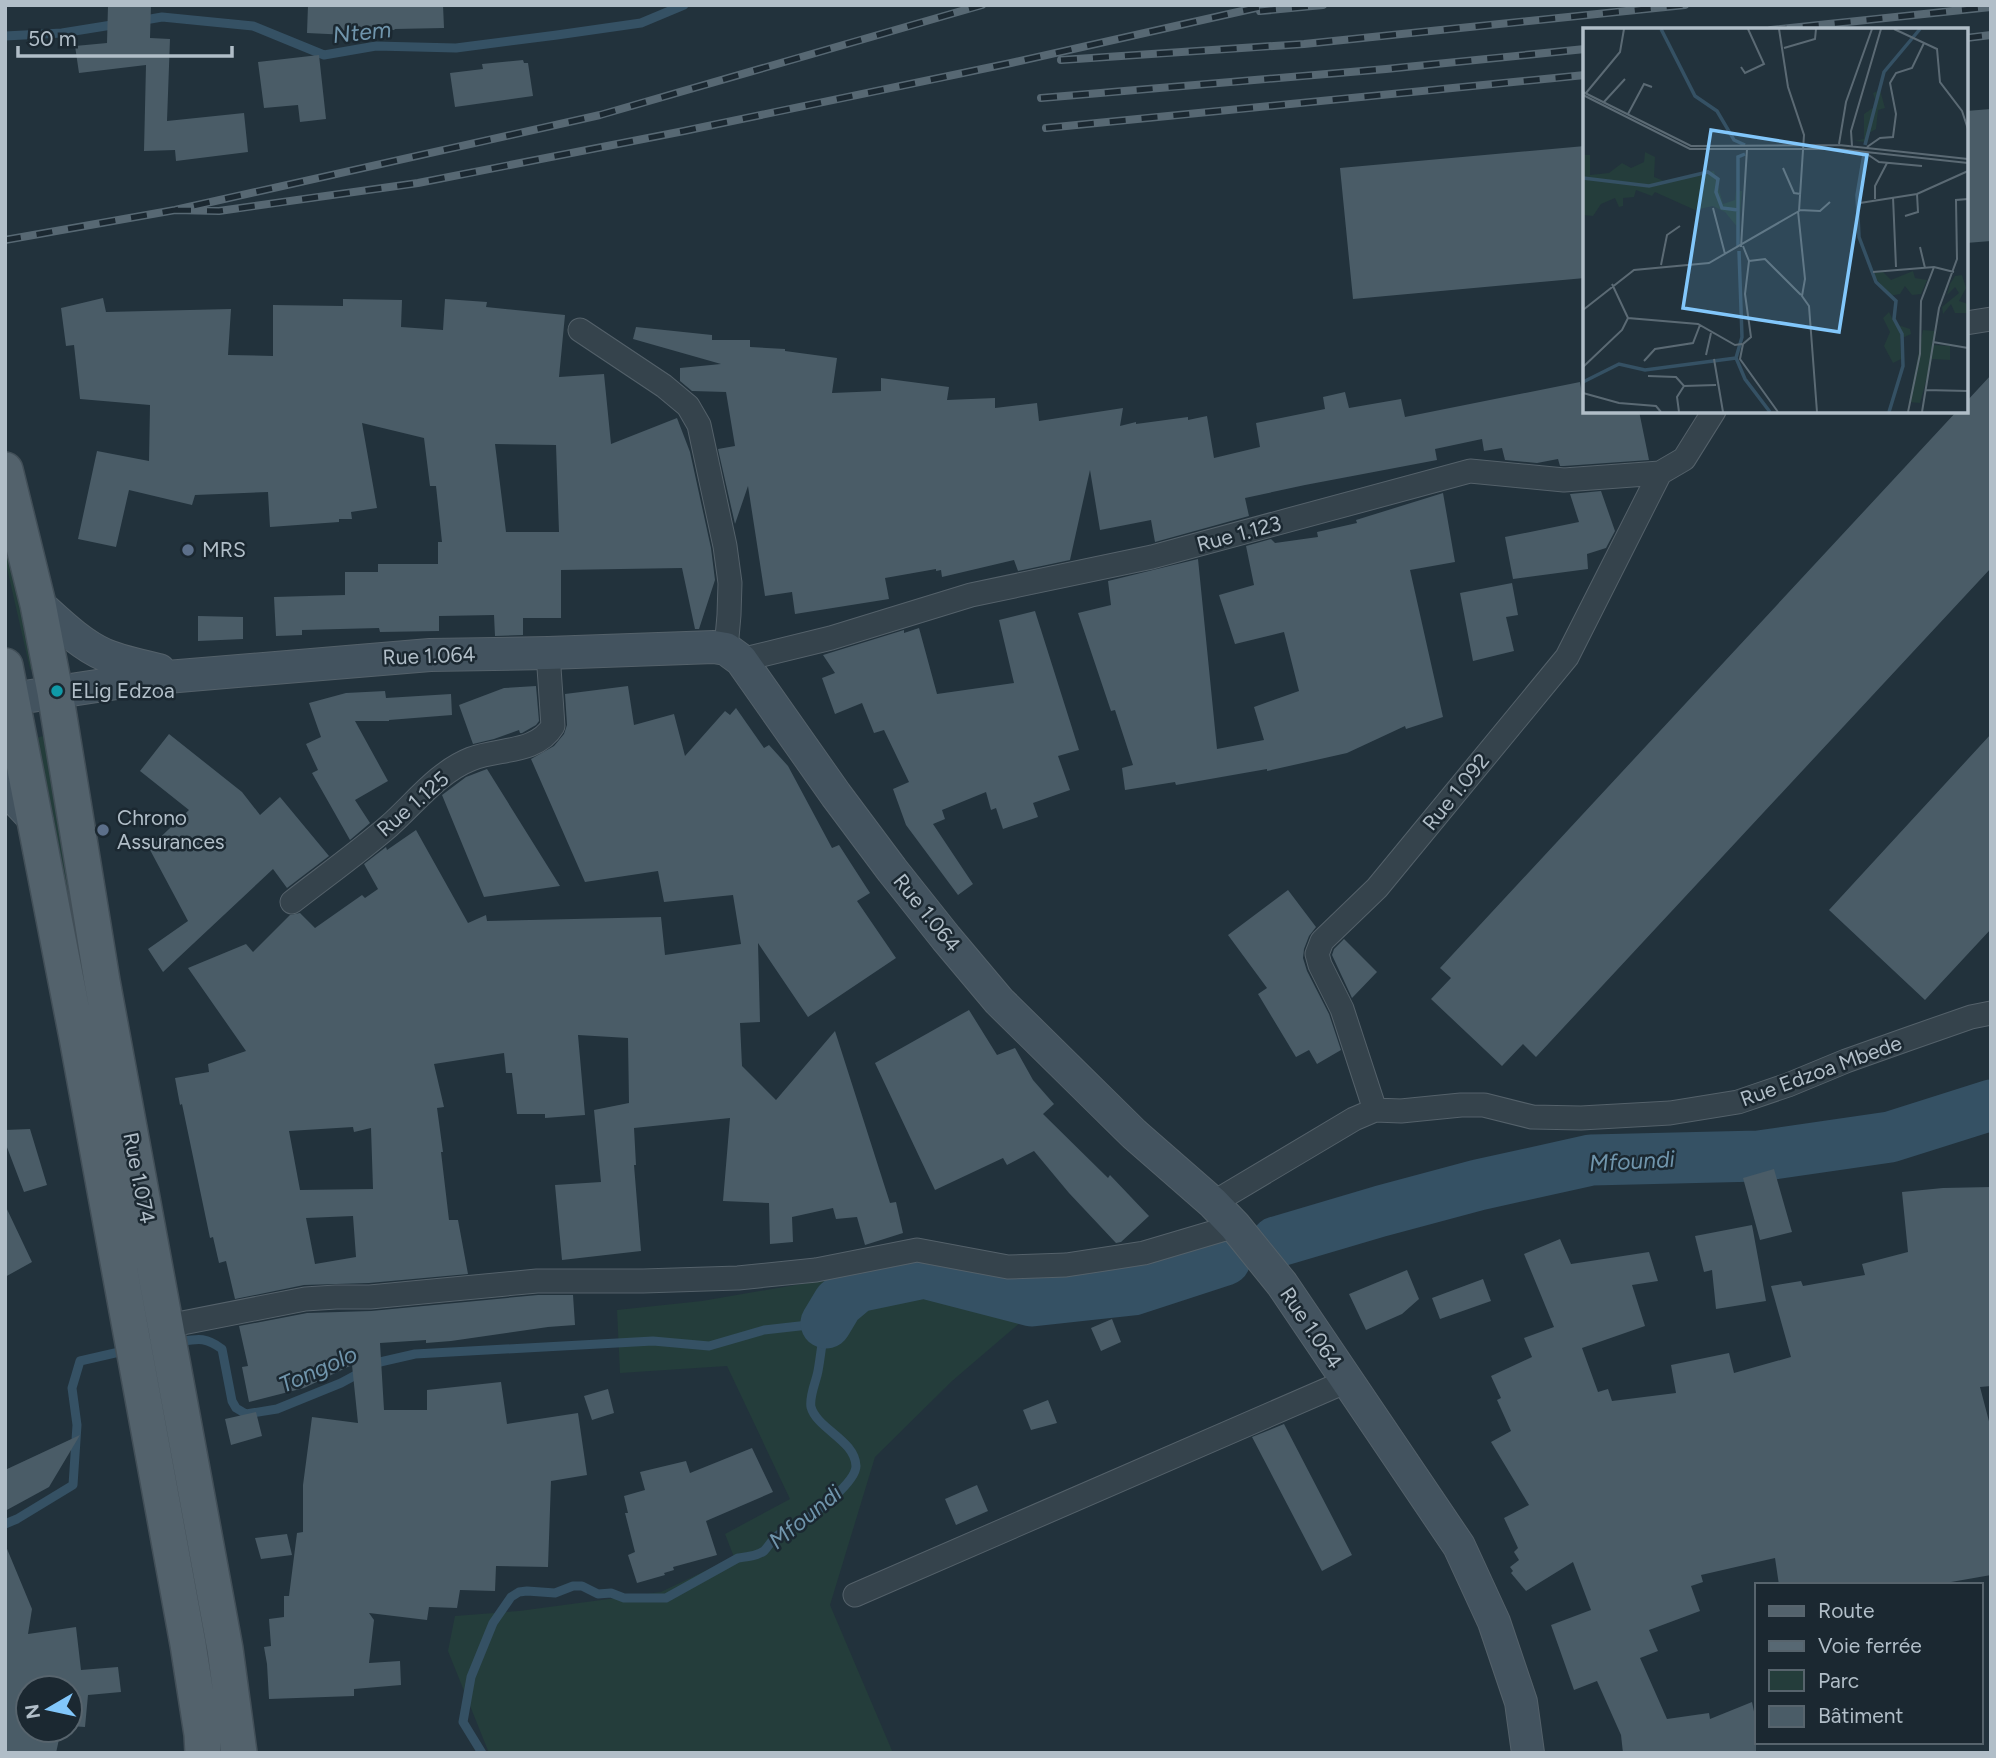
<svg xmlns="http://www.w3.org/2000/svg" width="1996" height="1758" font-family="Figtree,sans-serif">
	<rect width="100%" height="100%" fill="#22323c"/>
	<path fill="#243d3b" d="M 5,525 L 33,671 L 30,669 L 5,559 Z
		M 43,736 L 50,748 L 91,996 L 79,999 L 36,738 Z
		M 929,1262 L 1034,1280 L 1046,1309 L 1021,1322 L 952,1381 L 875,1457 L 830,1605 L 893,1753 L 489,1753 L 448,1651 L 455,1616 L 519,1611 L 661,1592 L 734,1557 L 725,1534 L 790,1499 L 727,1366 L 620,1373 L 617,1310 L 702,1301 Z"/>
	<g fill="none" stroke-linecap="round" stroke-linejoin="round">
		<path stroke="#355164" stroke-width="9" d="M 139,21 L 162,17 L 253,26 L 324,55 L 376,46 L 456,48 L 557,35 L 641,23 L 684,5
			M 5,36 L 62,33 L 118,24
			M 177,1342 C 197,1339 205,1336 222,1349 L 232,1401 L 236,1408 L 246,1414 L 277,1409 L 341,1383 L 380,1362 L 415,1354 L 653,1341 L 709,1346 L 764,1330 L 826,1323 C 822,1339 821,1354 818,1371 C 816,1382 809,1396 811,1407 C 817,1429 855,1440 856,1466 C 856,1482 815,1514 801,1522 C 794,1527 785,1530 778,1535 C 772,1539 769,1546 764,1551 C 757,1556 747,1557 738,1558 L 666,1598 L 624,1598 L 611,1593 L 598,1594 L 582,1586 L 573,1586 L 555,1593 L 527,1591 L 519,1592 L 511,1597 L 493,1623 L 471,1677 L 463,1722 L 482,1753
			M 5,1524 L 17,1519 L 73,1485 L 77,1425 L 72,1388 L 80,1361 L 128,1350"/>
		<path stroke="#355164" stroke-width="51" d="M 1276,1242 L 1381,1211 L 1478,1185 L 1591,1160 L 1759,1156 L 1890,1137 L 1991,1105
			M 826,1323 L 838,1303 L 857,1287 L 924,1273 L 1032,1301 L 1133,1290 L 1225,1260"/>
	</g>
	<path fill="#4a5c67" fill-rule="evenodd" d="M 108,5 L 151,5 L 150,38 L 170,39 L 167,121 L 244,113 L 248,152 L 176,161 L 175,150 L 144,151 L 146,65 L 79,73 L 75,46 L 107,43 Z
		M 308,5 L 443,5 L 444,28 L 395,29 L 394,30 L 370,29 L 369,36 L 307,33 Z
		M 319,55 L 326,119 L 300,122 L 298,105 L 264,108 L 258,62 Z
		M 523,60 L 524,63 L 528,63 L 533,96 L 455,107 L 450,73 L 483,69 L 482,64 Z
		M 1991,109 L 1991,241 L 1966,243 L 1966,111 Z
		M 1585,146 L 1585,278 L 1353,299 L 1340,168 Z
		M 103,298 L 106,312 L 231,309 L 228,355 L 273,356 L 273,305 L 343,306 L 343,299 L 402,300 L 401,327 L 443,330 L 445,299 L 487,302 L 486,307 L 565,315 L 559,377 L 604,374 L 611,444 L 677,418 L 690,452 L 711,548 L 715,580 L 699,629 L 695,629 L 682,568 L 561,570 L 561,618 L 523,618 L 523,635 L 495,636 L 494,615 L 439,616 L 439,631 L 380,632 L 379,628 L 302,630 L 302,635 L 276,636 L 274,597 L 345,595 L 345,572 L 378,572 L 378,564 L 438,564 L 438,542 L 442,542 L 436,486 L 430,486 L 424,438 L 362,423 L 377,508 L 351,512 L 352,519 L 339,519 L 339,522 L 270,527 L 268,492 L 195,495 L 192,505 L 129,490 L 116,547 L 78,539 L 97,451 L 149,461 L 150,405 L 80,399 L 74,345 L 66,346 L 61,308 ZM 495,444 L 556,445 L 559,532 L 506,532 Z
		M 636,327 L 712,335 L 712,340 L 750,340 L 750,347 L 785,349 L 785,351 L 837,358 L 832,393 L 881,391 L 881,378 L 949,387 L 947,400 L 995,398 L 995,408 L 1037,403 L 1039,421 L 1123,408 L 1120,426 L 1136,422 L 1136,424 L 1188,417 L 1188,420 L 1207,416 L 1214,458 L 1260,447 L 1256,423 L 1325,409 L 1323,397 L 1345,392 L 1349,408 L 1401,399 L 1405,417 L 1580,382 L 1582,394 L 1585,394 L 1585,411 L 1639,411 L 1649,460 L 1564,466 L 1560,466 L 1558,459 L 1537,463 L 1505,460 L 1502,448 L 1484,451 L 1482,439 L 1435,449 L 1437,460 L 1305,485 L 1245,498 L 1249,516 L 1155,542 L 1151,520 L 1100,530 L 1090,470 L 1070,560 L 1018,571 L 1014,560 L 942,577 L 941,570 L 936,571 L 936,569 L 885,578 L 889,599 L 795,614 L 792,592 L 765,596 L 748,486 L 735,524 L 718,449 L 735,446 L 726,392 L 692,391 L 680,381 L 680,368 L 721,364 L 633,339 Z
		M 1991,375 L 1991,568 L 1536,1057 L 1523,1044 L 1502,1066 L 1431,999 L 1451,978 L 1440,968 L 1957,411 L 1966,411 L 1966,402 Z
		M 1601,491 L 1615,531 L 1606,548 L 1587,554 L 1588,569 L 1513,579 L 1505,537 L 1579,522 L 1570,494 Z
		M 1443,493 L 1455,562 L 1410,570 L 1443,717 L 1406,729 L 1405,726 L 1347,753 L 1267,771 L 1267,769 L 1176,785 L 1175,782 L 1125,790 L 1122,768 L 1133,765 L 1115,710 L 1111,711 L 1078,613 L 1111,605 L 1108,581 L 1198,559 L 1217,749 L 1264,740 L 1254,707 L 1299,691 L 1284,632 L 1235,644 L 1219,595 L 1254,585 L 1246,546 L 1271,539 L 1275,543 L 1318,537 L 1317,532 L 1357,523 L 1356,520 Z
		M 1512,583 L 1518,615 L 1506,617 L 1514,651 L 1473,661 L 1460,593 Z
		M 1035,611 L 1079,750 L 1058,756 L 1070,790 L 1033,803 L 1038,817 L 1003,829 L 996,808 L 991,810 L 986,792 L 942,810 L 945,819 L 933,824 L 973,884 L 958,895 L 906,825 L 893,789 L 909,782 L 884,730 L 874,733 L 862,703 L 835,714 L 822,678 L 835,673 L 823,655 L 904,630 L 904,633 L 919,628 L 937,694 L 1014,683 L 999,620 Z
		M 198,616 L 243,617 L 243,639 L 198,641 Z
		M 536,686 L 539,721 L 536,725 L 522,733 L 520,733 L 519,730 L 494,739 L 473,744 L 459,705 L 504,688 Z
		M 628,686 L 634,725 L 674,714 L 685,756 L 725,711 L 730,715 L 736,708 L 764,748 L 769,745 L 788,766 L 832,848 L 839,845 L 870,893 L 857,901 L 896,958 L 808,1017 L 758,943 L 760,1022 L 740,1023 L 742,1066 L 776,1100 L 835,1031 L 890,1203 L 896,1202 L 903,1233 L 865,1245 L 857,1217 L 836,1219 L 833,1208 L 792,1217 L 793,1242 L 770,1244 L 769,1203 L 723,1201 L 730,1118 L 634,1128 L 636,1165 L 634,1165 L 641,1251 L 562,1260 L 555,1185 L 601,1182 L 594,1110 L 629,1103 L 628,1038 L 578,1035 L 585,1115 L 545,1118 L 545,1114 L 517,1114 L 512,1073 L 506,1073 L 504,1053 L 434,1064 L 444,1107 L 437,1108 L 443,1152 L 441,1152 L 449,1220 L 458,1220 L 468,1274 L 369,1283 L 304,1285 L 235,1299 L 226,1261 L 219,1263 L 213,1237 L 210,1238 L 182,1104 L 180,1105 L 175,1078 L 209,1072 L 208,1064 L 246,1051 L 188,968 L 246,944 L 253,952 L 290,915 L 300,913 L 315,928 L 362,895 L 365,898 L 378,889 L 364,864 L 386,847 L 387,850 L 416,830 L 468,923 L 486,915 L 487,921 L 661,917 L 665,955 L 741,944 L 733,895 L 664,902 L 658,871 L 585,882 L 531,759 L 554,746 L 564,734 L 567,725 L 565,694 ZM 353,1127 L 354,1132 L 371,1128 L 373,1189 L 300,1190 L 289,1131 ZM 353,1216 L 356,1257 L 315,1264 L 306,1218 Z
		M 385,691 L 386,698 L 451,694 L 452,715 L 389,720 L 389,721 L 355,721 L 388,781 L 355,800 L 370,823 L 350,840 L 312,773 L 318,770 L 306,744 L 321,737 L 309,703 L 346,693 Z
		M 169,734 L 242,792 L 260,815 L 280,797 L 329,856 L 287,888 L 273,869 L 163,972 L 148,949 L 188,921 L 149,848 L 189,810 L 140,771 Z
		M 1991,734 L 1991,929 L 1925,1000 L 1829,910 Z
		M 487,769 L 560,886 L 484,897 L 442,795 L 466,777 Z
		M 1288,890 L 1316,927 L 1309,936 L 1304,949 L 1303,958 L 1307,971 L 1329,1014 L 1341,1050 L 1317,1064 L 1309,1050 L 1296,1057 L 1258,994 L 1267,988 L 1228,935 Z
		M 1344,939 L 1377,972 L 1352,998 L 1332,955 L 1334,949 Z
		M 969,1010 L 997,1055 L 1015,1048 L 1033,1080 L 1054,1104 L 1043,1114 L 1108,1178 L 1110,1175 L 1149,1216 L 1121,1242 L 1116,1243 L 1069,1193 L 1034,1151 L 1007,1165 L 1003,1158 L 935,1190 L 875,1063 Z
		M 30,1129 L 47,1185 L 24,1192 L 5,1142 L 5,1130 Z
		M 1774,1169 L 1792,1232 L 1760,1240 L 1743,1178 Z
		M 1991,1187 L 1991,1386 L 1980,1387 L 1991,1429 L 1991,1575 L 1934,1585 L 1891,1585 L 1890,1582 L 1868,1585 L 1779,1585 L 1775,1558 L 1701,1575 L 1703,1582 L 1691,1586 L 1700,1611 L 1649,1630 L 1658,1651 L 1640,1658 L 1667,1719 L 1709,1713 L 1710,1719 L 1752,1702 L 1756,1721 L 1756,1753 L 1623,1753 L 1621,1735 L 1597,1681 L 1574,1690 L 1551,1625 L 1591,1610 L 1573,1562 L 1526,1591 L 1511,1573 L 1513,1571 L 1510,1567 L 1519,1560 L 1514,1552 L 1518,1548 L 1504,1518 L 1529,1505 L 1491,1442 L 1511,1431 L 1497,1400 L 1501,1398 L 1491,1376 L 1532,1357 L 1524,1338 L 1554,1327 L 1524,1254 L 1560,1239 L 1571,1264 L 1649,1252 L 1658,1281 L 1632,1285 L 1645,1326 L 1582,1348 L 1598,1392 L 1608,1389 L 1612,1401 L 1676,1393 L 1671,1365 L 1729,1353 L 1734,1373 L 1791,1357 L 1771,1286 L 1801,1281 L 1803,1286 L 1865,1275 L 1862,1264 L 1908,1252 L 1902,1192 L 1943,1188 Z
		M 5,1205 L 32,1262 L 5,1277 Z
		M 1752,1225 L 1766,1301 L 1716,1309 L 1712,1270 L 1704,1272 L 1695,1236 Z
		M 1407,1270 L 1419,1299 L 1402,1314 L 1366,1330 L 1349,1294 Z
		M 1483,1279 L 1491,1301 L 1440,1319 L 1432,1298 Z
		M 538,1295 L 573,1295 L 575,1325 L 548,1327 L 451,1341 L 426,1343 L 426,1340 L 380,1343 L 384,1410 L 427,1410 L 427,1390 L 501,1382 L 507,1424 L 578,1413 L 587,1475 L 551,1481 L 548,1567 L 496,1566 L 495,1591 L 460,1590 L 457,1608 L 429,1607 L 427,1620 L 369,1613 L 374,1620 L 369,1663 L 400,1661 L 401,1685 L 354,1689 L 354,1696 L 269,1699 L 267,1664 L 264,1647 L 271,1646 L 269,1619 L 284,1617 L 284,1596 L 289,1596 L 297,1533 L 303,1532 L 303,1485 L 312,1417 L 358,1423 L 352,1365 L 304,1388 L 249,1402 L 242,1367 L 248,1366 L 239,1326 L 307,1313 L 371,1311 Z
		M 1112,1319 L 1121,1342 L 1101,1351 L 1091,1328 Z
		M 608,1389 L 614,1413 L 592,1420 L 584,1396 Z
		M 1048,1400 L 1057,1423 L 1031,1430 L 1023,1410 Z
		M 256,1412 L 262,1436 L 231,1445 L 225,1419 Z
		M 1284,1424 L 1352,1555 L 1322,1571 L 1252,1437 Z
		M 80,1435 L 49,1487 L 5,1511 L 5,1470 Z
		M 752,1448 L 773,1492 L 706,1521 L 717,1555 L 673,1567 L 674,1570 L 664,1573 L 665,1575 L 637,1583 L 628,1555 L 635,1552 L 625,1513 L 628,1513 L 624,1496 L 645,1490 L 640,1472 L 686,1461 L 690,1473 Z
		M 977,1485 L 988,1511 L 956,1525 L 945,1499 Z
		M 287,1534 L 292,1555 L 261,1559 L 255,1538 Z
		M 5,1544 L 32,1609 L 28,1634 L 76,1627 L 81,1670 L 118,1667 L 121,1692 L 88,1695 L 85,1727 L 70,1726 L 70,1688 L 28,1688 L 28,1730 L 61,1730 L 56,1753 L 5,1753 Z"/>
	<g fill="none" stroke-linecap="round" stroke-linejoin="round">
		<g stroke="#54616a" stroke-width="25">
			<path id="street" d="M 1966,323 L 1991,319
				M 580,330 L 664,386 L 688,406 L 699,425 L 725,546 L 730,583 L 729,615 L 726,649
				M 741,660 L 831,638 L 971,595 L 1152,557 L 1470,471 L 1564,480 L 1660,473 L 1684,459 L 1714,411
				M 292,902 C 324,877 359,852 389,826 C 415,803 438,772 471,759 C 498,748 536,754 553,726 L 548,653
				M 1375,1110 L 1342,1009 L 1320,965 L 1317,954 L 1322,941 L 1377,888 L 1567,657 L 1660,473
				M 1213,1203 L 1354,1119 L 1375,1110 L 1401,1111 L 1461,1105 L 1484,1105 L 1532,1117 L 1581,1118 L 1670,1113 L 1738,1102 L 1788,1085 L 1846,1061 L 1908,1039 L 1971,1017 L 1991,1013
				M 152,1329 L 305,1299 L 336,1297 L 370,1297 L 537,1281 L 643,1281 L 738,1278 L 816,1270 L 917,1250 L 1008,1267 L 1066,1265 L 1144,1253 L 1235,1226
				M 855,1595 L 1347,1381"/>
		</g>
		<g stroke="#54616a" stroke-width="34">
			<path id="secondary" d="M 38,604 C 58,622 80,644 105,655 C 122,662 141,666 159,670
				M 5,700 L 143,679 L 430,655 L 548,653 L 714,647 L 726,649 L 741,660 L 836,795 L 892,870 L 946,938 L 999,1001 L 1134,1134 L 1213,1203 L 1235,1226 L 1282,1284 L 1459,1546 L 1494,1622 L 1521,1702 L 1528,1753
				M 5,788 L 37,822"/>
		</g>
		<g stroke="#424f58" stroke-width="38">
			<path id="primary" d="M 5,470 L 38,604 L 55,692 L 102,981 L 225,1649 L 239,1753
				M 5,666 L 77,1037 L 188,1644 L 202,1734 L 203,1753"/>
		</g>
		<use href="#street" stroke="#35434c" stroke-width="23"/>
		<use href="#secondary" stroke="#43535f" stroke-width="32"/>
		<use href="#primary" stroke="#53626c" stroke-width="35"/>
		<g stroke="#576873" stroke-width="8">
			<path id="rail" d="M 1260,11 L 1323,5
				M 1771,30 L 1991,7
				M 1966,38 L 1991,35
				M 1061,60 L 1304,44 L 1685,5
				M 1041,98 L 1386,69 L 1585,49
				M 1046,128 L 1585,75
				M 175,210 L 219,211 L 418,183 L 684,131 L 1011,63 L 1269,5
				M 5,240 L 175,210 L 600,115 L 982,5"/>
		</g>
		<use href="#rail" stroke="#1b2831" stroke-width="5" stroke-dasharray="16" stroke-linecap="butt"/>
	</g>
	<g fill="#5c6f8a" stroke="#1b2831" stroke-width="2.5">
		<circle cx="188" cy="550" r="7"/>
		<circle cx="103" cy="830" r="7"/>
	</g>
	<circle fill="#0f9aa8" stroke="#1b2831" stroke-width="2.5" cx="57" cy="691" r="7"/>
	<g text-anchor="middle" stroke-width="5" stroke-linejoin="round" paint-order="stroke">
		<g font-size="21" fill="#b1bec8" stroke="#1b2831">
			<text transform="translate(1239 534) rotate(-15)" y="7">Rue 1.123</text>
			<text transform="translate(429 656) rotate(-2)" y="7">Rue 1.064</text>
			<text transform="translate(1456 792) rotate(-51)" y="7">Rue 1.092</text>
			<text transform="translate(413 804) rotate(-41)" y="7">Rue 1.125</text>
			<text transform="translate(927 913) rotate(51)" y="7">Rue 1.064</text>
			<text transform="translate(1821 1071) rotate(-20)" y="7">Rue Edzoa Mbede</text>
			<text transform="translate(139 1178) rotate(79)" y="7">Rue 1.074</text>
			<text transform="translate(1311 1328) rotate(56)" y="7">Rue 1.064</text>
		</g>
		<g font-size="21" fill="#b1bec8" stroke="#1b2831" text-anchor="start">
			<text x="202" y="557">MRS</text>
			<text x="71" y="698">ELig Edzoa</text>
			<text x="117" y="825">Chrono<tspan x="117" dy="24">Assurances</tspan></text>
		</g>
		<g font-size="23" font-style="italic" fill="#7095ac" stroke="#1b2831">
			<text transform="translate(362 32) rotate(-6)" y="8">Ntem</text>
			<text transform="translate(1632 1161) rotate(-3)" y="8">Mfoundi</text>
			<text transform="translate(318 1369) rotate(-24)" y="8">Tongolo</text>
			<text transform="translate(805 1517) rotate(-39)" y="8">Mfoundi</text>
		</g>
	</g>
	<g transform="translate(1583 28)">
		<rect width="385" height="385" fill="#22323c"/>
		<path d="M 297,62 L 302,80 L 295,82 L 293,101 L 286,105 L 285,114 L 271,113 L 281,111 L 281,86 L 294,77 L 290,65 ZM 62,124 L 72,129 L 71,149 L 81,153 L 131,143 L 140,176 L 152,172 L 153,163 L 159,163 L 156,201 L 142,184 L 130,178 L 112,182 L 72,164 L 69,168 L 53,162 L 51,169 L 40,170 L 40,178 L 36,179 L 32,170 L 18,176 L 10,188 L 0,187 L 1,127 L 7,127 L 7,147 L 26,145 L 39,135 L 48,140 L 61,134 ZM 330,243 L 332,250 L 344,252 L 338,266 L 329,267 L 322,258 L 317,266 L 306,268 L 289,245 L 300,244 L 308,252 ZM 379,247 L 383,260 L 376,273 L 385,276 L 385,285 L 372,285 L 368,276 L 360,286 L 359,279 L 376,265 L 372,259 L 364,267 L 367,256 L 372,248 ZM 306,284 L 312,296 L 327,301 L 328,306 L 317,311 L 318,331 L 310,335 L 301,318 L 307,304 L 300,290 ZM 340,302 L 351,303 L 351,317 L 367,318 L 367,332 L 349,331 L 337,375 L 326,374 Z" fill="#243d3b"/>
		<path fill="none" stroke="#355164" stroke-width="3.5" d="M 78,1 L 112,68 L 134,83 L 151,112 L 162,117M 282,117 L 301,44 L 337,1M 281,126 L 274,167 L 276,209 L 293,254 L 313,273 L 311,291 L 319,306 L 320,338 L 306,384M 0,150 L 66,158 L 125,144 L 135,151 L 133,164 L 139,180 L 155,182 L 155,129 L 162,126M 155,218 L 155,182M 156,223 L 159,309 L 153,330 L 162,351 L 187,384M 0,354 L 36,336 L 62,342 L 153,330"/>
		<path fill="none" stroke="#5b6a74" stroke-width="2" d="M 311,1 L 354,21 L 357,54 L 379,83 L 385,101M 201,20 L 232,11 L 233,1M 158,39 L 162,45 L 181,36 L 165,1M 0,64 L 108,118 L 256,117 L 385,131M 3,65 L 37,24 L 41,1M 0,67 L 107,121 L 255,121 L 385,135M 20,75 L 42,51M 45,86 L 61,56 L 69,59M 256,116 L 263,74 L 289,1M 269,118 L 268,103 L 298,1M 284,119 L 297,110 L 310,109 L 313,86 L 307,55 L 313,45 L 329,40 L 341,15M 281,124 L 296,134 L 339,138M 200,140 L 211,165 L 218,166M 310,169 L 313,239M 292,171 L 292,158 L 304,135M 277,175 L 334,166 L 385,143M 130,180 L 142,226M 216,182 L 237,183 L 247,174M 215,183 L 222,251 L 219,268 L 226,278 L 234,384M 322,188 L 335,184 L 334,166M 160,218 L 166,233 L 162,266 L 168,309 L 160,316 L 157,331 L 195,384M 158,219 L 164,121M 337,219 L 342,240M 166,233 L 182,231 L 218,267M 78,237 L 84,207 L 97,198M 290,244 L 351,239 L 371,244M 29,256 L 45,290 L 115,296 L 152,317 L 159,316M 0,282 L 51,242 L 126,235 L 216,183 L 221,107 L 205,59 L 196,1M 350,314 L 385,320M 123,327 L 128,305M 131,331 L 140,384M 61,333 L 72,321 L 110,315 L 117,297M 0,339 L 39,302 L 45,290M 65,348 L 93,349 L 101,358 L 133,357M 342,362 L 385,363M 0,365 L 36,375 L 73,378 L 78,384M 96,384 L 94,369 L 101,358M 325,384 L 337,326 L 338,273 L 351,239M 339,384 L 356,280 L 374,231 L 373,172 L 385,171"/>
		<path fill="#82c7fb" fill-opacity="0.15" stroke="#82c7fb" stroke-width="3.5" d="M 128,102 L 284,127 L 256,304 L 100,280 Z"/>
		<rect width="385" height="385" fill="none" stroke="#b1bec8" stroke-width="3.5"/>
	</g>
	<rect width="1996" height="1758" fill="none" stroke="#b1bec8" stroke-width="14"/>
	<rect x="1755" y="1583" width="228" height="161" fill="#1b2831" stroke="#57646d" stroke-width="2"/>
	<rect x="1769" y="1606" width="35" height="10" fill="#53626c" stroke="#57646d" stroke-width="2"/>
	<text x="1818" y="1618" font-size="21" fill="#b1bec8">Route</text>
	<rect x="1769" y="1641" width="35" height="10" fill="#576873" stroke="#57646d" stroke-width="2"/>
	<text x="1818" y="1653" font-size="21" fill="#b1bec8">Voie ferrée</text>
	<rect x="1769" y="1670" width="35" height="21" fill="#243d3b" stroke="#57646d" stroke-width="2"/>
	<text x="1818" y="1688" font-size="21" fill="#b1bec8">Parc</text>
	<rect x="1769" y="1706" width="35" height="21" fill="#4a5c67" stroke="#57646d" stroke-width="2"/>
	<text x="1818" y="1723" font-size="21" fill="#b1bec8">Bâtiment</text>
	<g transform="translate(49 1709) rotate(261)"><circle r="33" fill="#1b2831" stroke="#57646d" stroke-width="2"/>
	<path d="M0-5L12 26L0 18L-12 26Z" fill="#82c7fb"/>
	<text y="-10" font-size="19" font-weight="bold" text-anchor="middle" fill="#b1bec8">N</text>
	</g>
	<path d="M18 46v10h214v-10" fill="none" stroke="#b1bec8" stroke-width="3.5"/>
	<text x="28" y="46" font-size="21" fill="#b1bec8" stroke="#1b2831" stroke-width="5" paint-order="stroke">50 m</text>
</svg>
